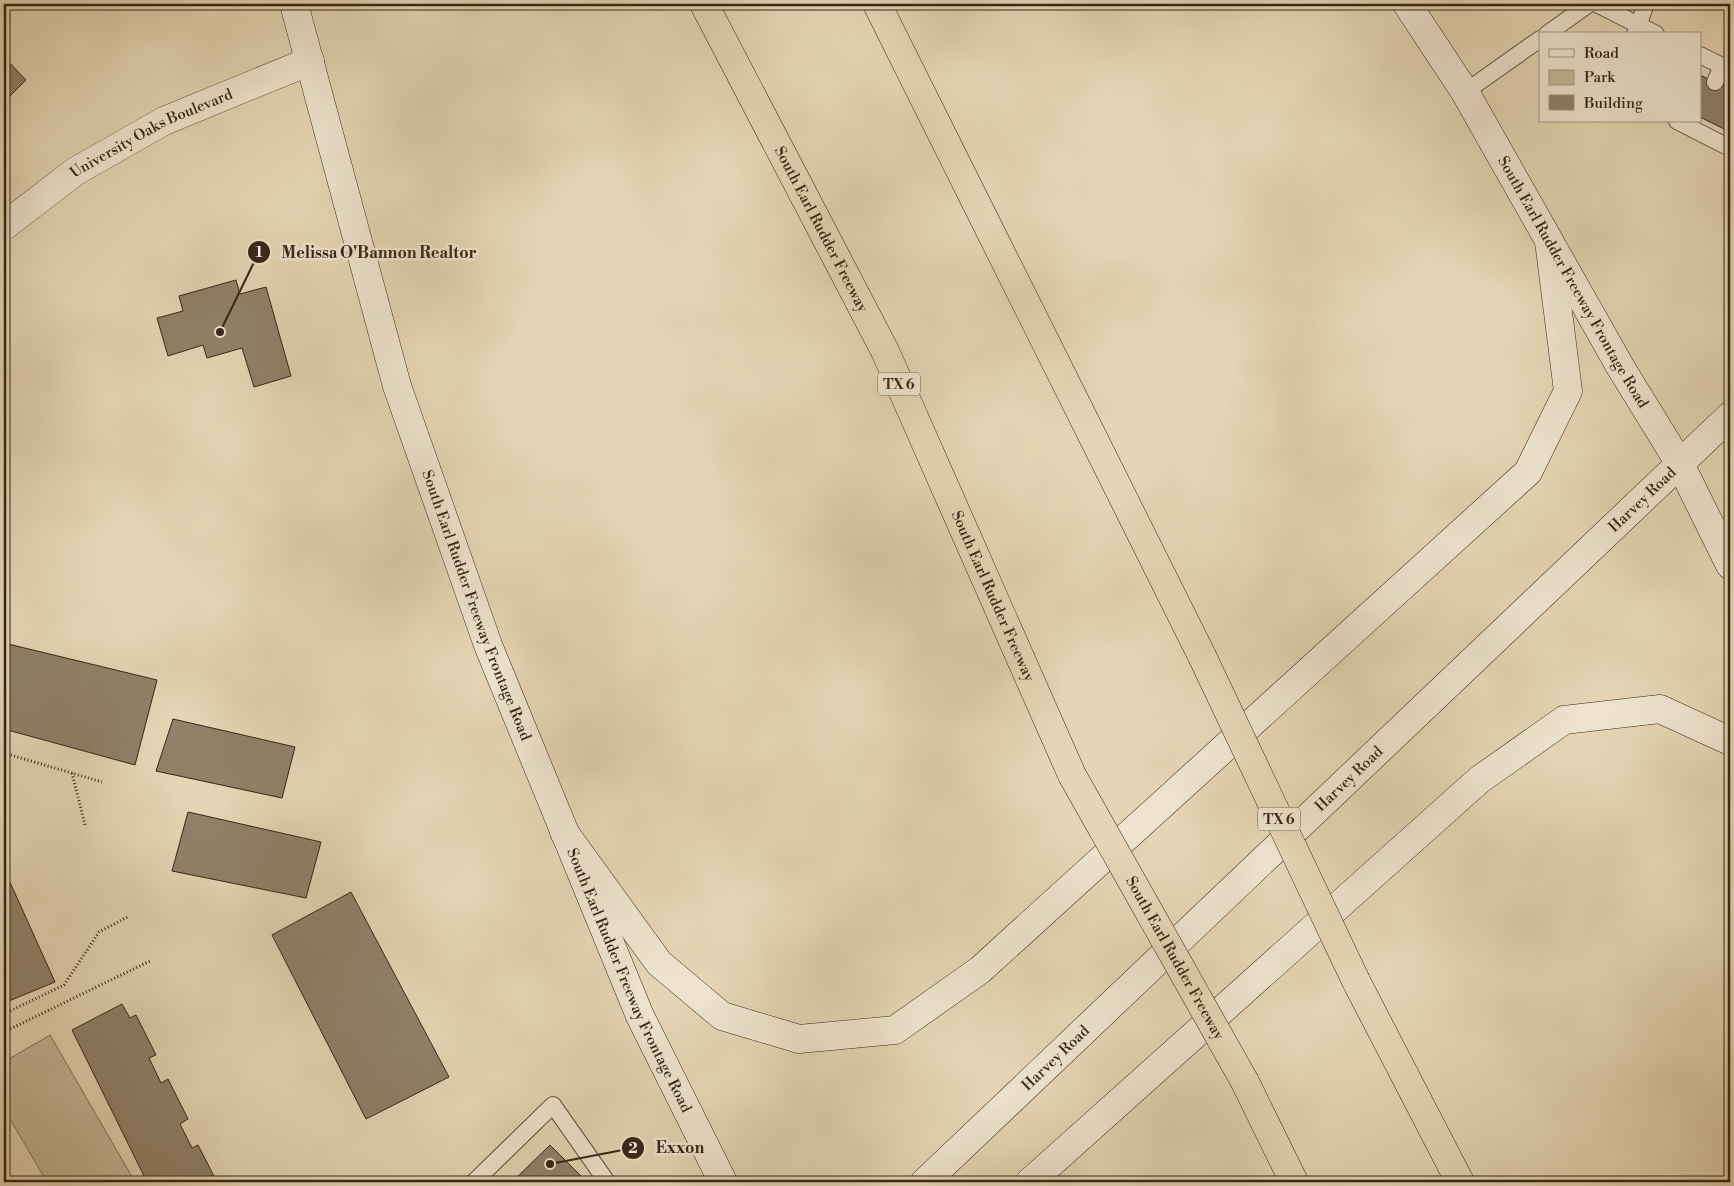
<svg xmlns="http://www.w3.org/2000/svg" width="1734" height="1186" font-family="'Libre Bodoni',serif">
	<rect width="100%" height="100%" fill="#e5d5b4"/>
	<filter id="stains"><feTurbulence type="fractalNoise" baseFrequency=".004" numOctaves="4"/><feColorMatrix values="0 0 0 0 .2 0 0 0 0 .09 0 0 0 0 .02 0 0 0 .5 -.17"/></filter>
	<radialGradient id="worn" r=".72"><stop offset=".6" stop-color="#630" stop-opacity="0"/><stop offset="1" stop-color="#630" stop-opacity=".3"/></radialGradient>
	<path fill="#c7b799" stroke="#7f6e58" d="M 50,1035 L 135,1182 L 47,1182 L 4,1109 L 4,1062 Z"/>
	<path fill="#918169" stroke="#372617" d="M 4,57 L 26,80 L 4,102 Z
		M 1700,75 L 1730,89 L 1730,132 L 1700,117 Z
		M 236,280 L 240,294 L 266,287 L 291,376 L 254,387 L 242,348 L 207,358 L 203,345 L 168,356 L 157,318 L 183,311 L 179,296 Z
		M 4,643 L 157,680 L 135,765 L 4,729 Z
		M 173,719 L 295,747 L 282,798 L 156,771 Z
		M 188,812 L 321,842 L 306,898 L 172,871 Z
		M 4,869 L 55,982 L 4,1003 Z
		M 351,892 L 449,1077 L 366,1119 L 272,935 Z
		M 122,1004 L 130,1018 L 136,1015 L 156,1055 L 149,1058 L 161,1083 L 168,1079 L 188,1119 L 180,1124 L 192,1148 L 198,1145 L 217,1182 L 147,1182 L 72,1030 Z
		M 550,1145 L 587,1182 L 512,1182 Z"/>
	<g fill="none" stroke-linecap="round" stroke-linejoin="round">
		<g stroke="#62523e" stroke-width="18">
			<path id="lane" d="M 1597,4 L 1656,34
				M 1547,34 L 1589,4
				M 1635,34 L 1646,4
				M 1700,55 L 1730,70
				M 1715,82 L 1722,66
				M 1465,92 L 1540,39
				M 1677,121 L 1730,148
				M 474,1182 L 553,1105 L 607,1182"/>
		</g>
		<g stroke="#62523e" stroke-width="29">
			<g id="street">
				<path id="s1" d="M 4,226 L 76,171 L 164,121 L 310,61"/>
			</g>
		</g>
		<g stroke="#372617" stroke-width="29">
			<g id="secondary">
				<path id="s2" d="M 294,4 L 397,386 L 488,645 L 640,1016 L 723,1182"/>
				<path id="s3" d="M 1407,4 L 1465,92 L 1621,368 L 1680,464 L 1730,565"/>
				<path d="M 564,832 L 659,963 L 722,1016 L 799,1039 L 895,1030 L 980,970 L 1528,472 L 1568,391 L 1549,241"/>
				<path id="s4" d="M 925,1182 L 1730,416"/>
				<path d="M 1030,1182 L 1479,780 L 1564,720 L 1660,709 L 1730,741"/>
			</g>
		</g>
		<g stroke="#372617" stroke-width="29">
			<g id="highway">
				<path id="s5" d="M 704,4 L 885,351 L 1072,775"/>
				<path d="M 877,4 L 1202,656"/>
				<path d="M 1356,981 L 1460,1182"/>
				<path d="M 1245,1082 L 1294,1182"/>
			</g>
		</g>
		<path stroke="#372617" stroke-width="3" stroke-dasharray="1 2.5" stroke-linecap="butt" d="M 4,753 L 102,782
			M 72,773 L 85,825
			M 4,1014 L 64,985 L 99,932 L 129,916
			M 4,1032 L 150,961"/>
		<use href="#lane" stroke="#eee4ce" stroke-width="16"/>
		<use href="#street" stroke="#eee4ce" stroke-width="28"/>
		<use href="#secondary" stroke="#eee4ce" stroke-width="28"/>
		<use href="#highway" stroke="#e5d5b4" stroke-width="28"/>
		<g stroke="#372617" stroke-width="29" stroke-linecap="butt">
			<g id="highway-bridge">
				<path d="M 1202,656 L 1356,981"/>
				<path id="s6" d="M 1072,775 L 1245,1082"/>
			</g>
		</g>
		<use href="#highway-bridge" stroke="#e5d5b4" stroke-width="28"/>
	</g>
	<g text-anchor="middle" stroke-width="5" stroke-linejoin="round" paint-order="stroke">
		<g fill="#eee4ce" stroke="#6e5f4e" stroke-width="1">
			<rect x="878" y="372.5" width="42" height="23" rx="4"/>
			<rect x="1258" y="807.5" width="42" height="23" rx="4"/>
		</g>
		<g font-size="14" font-weight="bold" fill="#372617">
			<text x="899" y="389">TX 6</text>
			<text x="1279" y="824">TX 6</text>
		</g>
		<g font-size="15" fill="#372617" stroke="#eee4ce">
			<text dy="5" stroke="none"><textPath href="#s1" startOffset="175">University Oaks Boulevard</textPath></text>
			<text dy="5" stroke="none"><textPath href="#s5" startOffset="254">South Earl Rudder Freeway</textPath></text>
			<text dy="5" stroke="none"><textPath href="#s3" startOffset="324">South Earl Rudder Freeway Frontage Road</textPath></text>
			<text dy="5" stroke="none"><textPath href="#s4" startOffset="990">Harvey Road</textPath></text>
			<text dy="5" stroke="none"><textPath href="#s5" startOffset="659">South Earl Rudder Freeway</textPath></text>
			<text dy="5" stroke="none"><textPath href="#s2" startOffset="629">South Earl Rudder Freeway Frontage Road</textPath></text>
			<text dy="5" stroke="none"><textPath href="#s4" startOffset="585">Harvey Road</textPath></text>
			<text dy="5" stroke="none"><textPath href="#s6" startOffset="210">South Earl Rudder Freeway</textPath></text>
			<text dy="5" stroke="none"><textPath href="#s2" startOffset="1034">South Earl Rudder Freeway Frontage Road</textPath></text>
			<text dy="5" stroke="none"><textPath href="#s4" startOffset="180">Harvey Road</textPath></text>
		</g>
	</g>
	<path fill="none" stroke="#372617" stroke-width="2" d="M220 332L259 252M550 1164L633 1148"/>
	<g fill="#372617" stroke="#eee4ce" stroke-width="2">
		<circle cx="220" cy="332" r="5"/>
		<circle cx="550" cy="1164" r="5"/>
		<circle cx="259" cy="252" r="12"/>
		<circle cx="633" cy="1148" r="12"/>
	</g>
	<g font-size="15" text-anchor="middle" font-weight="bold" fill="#fff">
		<text x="259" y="257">1</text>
		<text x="633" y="1153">2</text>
	</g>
	<g font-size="16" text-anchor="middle" font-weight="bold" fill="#372617" stroke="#eee4ce" stroke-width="5" stroke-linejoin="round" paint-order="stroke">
		<text x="379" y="258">Melissa O'Bannon Realtor</text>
		<text x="680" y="1153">Exxon</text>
	</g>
	<rect width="1734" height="1186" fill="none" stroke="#e5d5b4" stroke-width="20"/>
	<rect x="5" y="5" width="1724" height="1176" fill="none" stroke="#372617" stroke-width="2.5"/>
	<rect x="10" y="10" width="1714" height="1166" fill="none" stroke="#372617"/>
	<rect x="1539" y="32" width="162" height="90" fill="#eee4ce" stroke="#a59885"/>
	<rect x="1549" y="49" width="25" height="8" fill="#eee4ce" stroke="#a59885"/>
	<text x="1584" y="58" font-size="15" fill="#372617">Road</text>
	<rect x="1549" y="70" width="25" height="15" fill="#c7b799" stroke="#a59885"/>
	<text x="1584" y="82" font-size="15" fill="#372617">Park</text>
	<rect x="1549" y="95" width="25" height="15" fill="#918169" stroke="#a59885"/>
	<text x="1584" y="108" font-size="15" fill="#372617">Building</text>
	<rect width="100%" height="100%" filter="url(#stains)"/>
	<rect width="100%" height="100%" fill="url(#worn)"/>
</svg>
